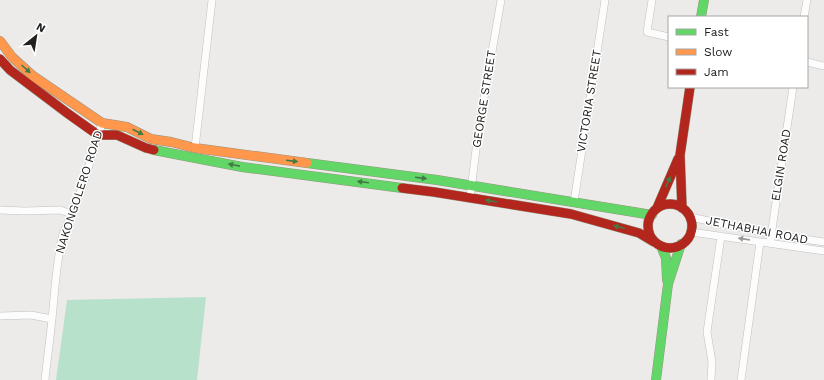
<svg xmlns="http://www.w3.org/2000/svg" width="824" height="380" font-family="'Work Sans',sans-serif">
	<rect width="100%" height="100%" fill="#edebe9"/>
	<path fill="#b7e1ca" d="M 206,297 L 197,380 L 56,380 L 67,300 Z"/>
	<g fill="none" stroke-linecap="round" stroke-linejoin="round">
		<g stroke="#c1c0bf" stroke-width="8">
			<path id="street" d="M 652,0 L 647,32 L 669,37
				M 804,17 L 807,0
				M 807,62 L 824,66
				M 195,148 L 212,0
				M 470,198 L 478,133 L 501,0
				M 574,202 L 605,0
				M 0,210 L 24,211 L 60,210 L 72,214
				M 690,217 L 771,234 L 824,242
				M 691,232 L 824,251
				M 770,243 L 793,87
				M 0,316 L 31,315 L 52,319
				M 45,380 C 47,360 50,339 52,319 C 55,290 56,262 63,234 L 82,188 L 102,123
				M 711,380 L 712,362 L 707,332 L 721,236
				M 741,380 L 760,242"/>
		</g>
		<g stroke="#979582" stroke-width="10">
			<path id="fast" d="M 701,17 L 704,0
				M 154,150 L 242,167 L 402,188
				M 307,163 L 437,180 L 652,215
				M 661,246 L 666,258 L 667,280
				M 656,380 L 668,284 L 681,244"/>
		</g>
		<g stroke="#979582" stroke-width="10">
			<path id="slow" d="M 0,41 L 12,57 L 33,76 L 102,123 L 127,127 L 151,139 L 171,142 L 195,148 L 307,163"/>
		</g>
		<g stroke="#979582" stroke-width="10">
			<path id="jam" d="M 0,59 L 10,70 L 67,113 L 98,135 L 117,135 L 146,148 L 154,150
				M 402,188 L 434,192 L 571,214 L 639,233 L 654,242
				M648 226a22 22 0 1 1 44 0a22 22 0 1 1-44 0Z
				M 657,208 L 678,159
				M 682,208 L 680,155 L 690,87"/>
		</g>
		<use href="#street" stroke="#fcfcfc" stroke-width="7"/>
		<use href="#fast" stroke="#63d668" stroke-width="9"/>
		<use href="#slow" stroke="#ff974d" stroke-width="9"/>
		<use href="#jam" stroke="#b3261e" stroke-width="9"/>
	</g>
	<defs><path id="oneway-solid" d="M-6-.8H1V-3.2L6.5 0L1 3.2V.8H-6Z"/></defs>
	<g fill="#427b44">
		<use href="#oneway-solid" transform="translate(26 69) rotate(42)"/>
		<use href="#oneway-solid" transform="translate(138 132) rotate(27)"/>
		<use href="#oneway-solid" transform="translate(292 161) rotate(7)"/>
		<use href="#oneway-solid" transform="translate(234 165) rotate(-169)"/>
		<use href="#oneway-solid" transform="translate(421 178) rotate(7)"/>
		<use href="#oneway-solid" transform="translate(363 182) rotate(-173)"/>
		<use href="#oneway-solid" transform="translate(668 182) rotate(-66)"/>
		<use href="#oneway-solid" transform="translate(491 201) rotate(-171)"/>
		<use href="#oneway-solid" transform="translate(619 227) rotate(-165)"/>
	</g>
	<use fill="#999" href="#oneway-solid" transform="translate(744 239) rotate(-172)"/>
	<g text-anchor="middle" stroke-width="3" stroke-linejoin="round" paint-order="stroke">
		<g font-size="12" fill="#202020" stroke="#fff">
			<text transform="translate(484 99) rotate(-81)" y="4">GEORGE STREET</text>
			<text transform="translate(589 101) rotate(-81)" y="4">VICTORIA STREET</text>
			<text transform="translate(781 165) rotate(-81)" y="4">ELGIN ROAD</text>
			<text transform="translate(79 192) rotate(-72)" y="4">NAKONGOLERO ROAD</text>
			<text transform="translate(757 230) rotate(11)" y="4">JETHABHAI ROAD</text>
		</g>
	</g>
	<rect x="668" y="16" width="140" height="72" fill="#ffffff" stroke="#a6a6a6"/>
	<rect x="676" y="29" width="20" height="6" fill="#63d668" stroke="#a6a6a6"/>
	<text x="704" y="36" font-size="12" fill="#202020">Fast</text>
	<rect x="676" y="49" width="20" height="6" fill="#ff974d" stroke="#a6a6a6"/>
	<text x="704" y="56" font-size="12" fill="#202020">Slow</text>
	<rect x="676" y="69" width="20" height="6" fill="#b3261e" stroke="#a6a6a6"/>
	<text x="704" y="76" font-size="12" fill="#202020">Jam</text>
	<g transform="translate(36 36) rotate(30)" stroke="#ffffff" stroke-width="3" paint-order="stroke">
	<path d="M0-3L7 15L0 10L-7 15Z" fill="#202020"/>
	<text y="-6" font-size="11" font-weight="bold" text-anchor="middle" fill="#202020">N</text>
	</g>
</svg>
